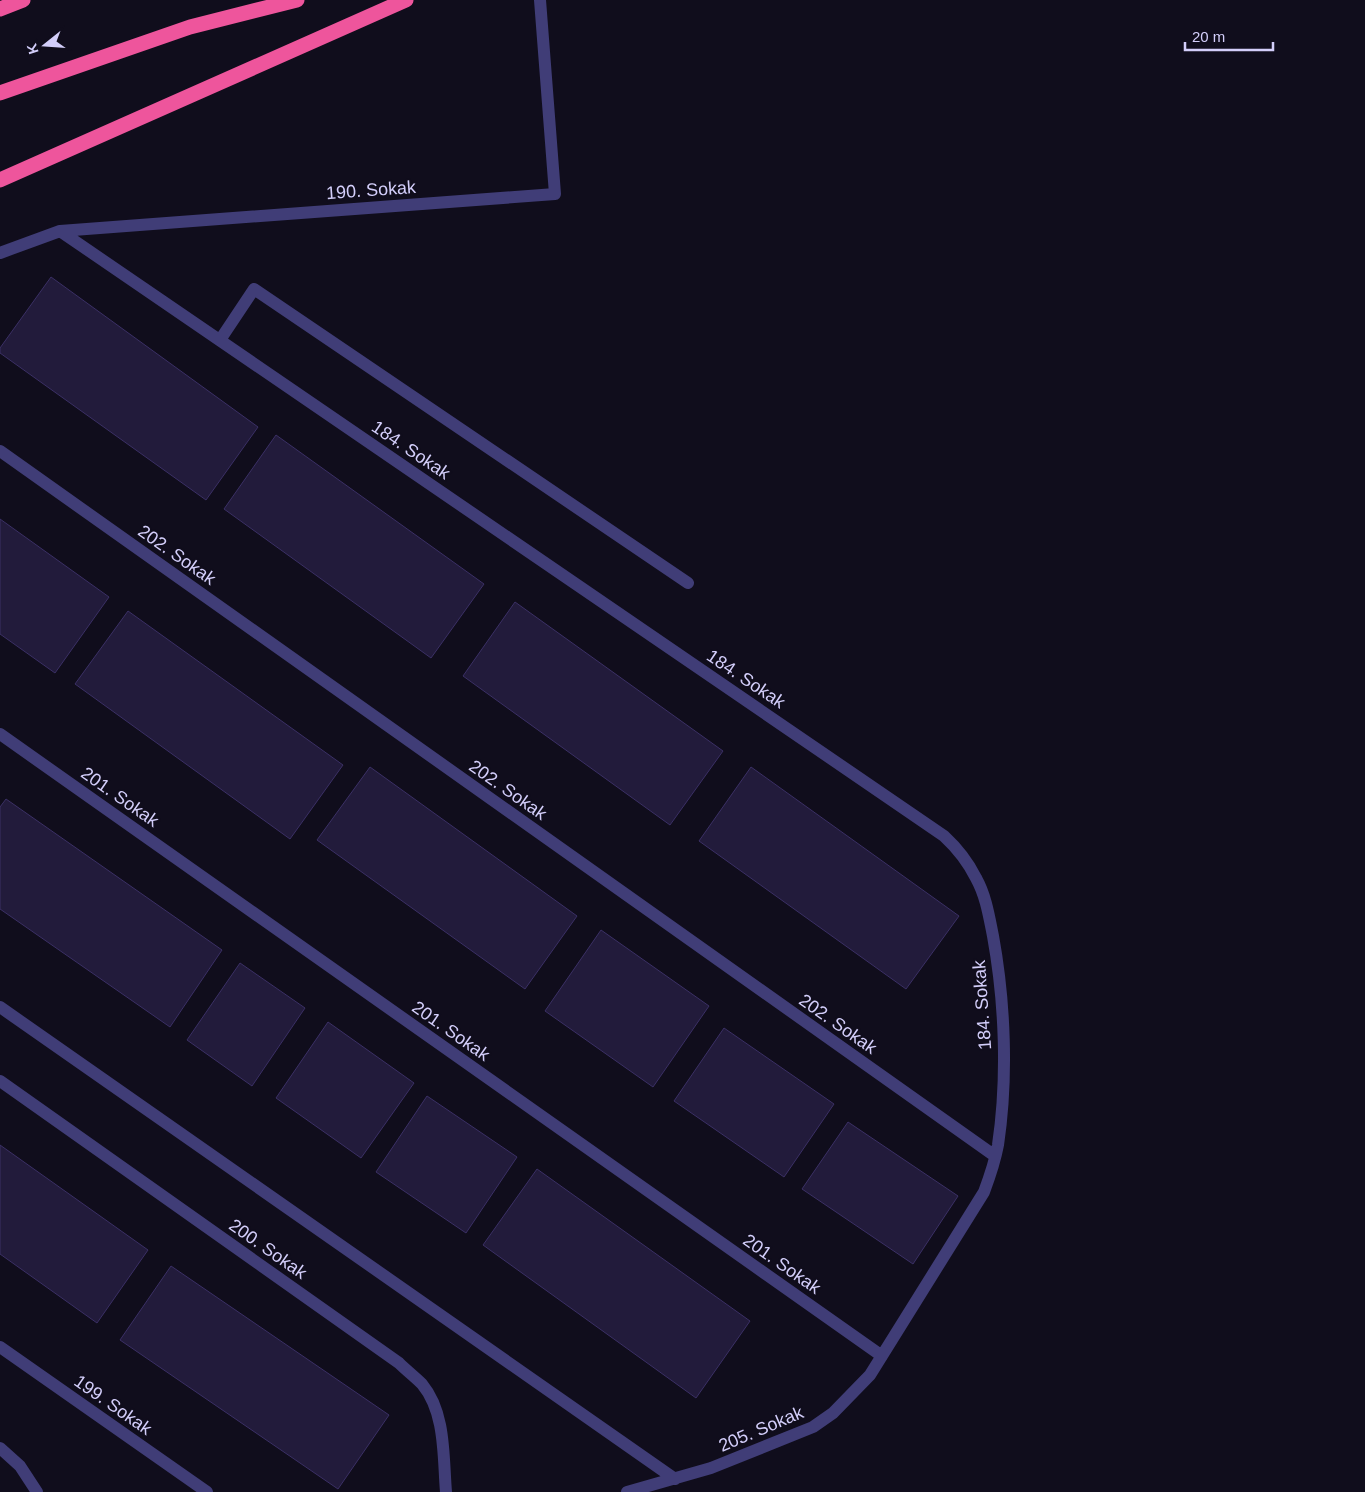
<svg xmlns="http://www.w3.org/2000/svg" width="1365" height="1492" font-family="Arial,sans-serif">
	<rect width="100%" height="100%" fill="#100d1c"/>
	<path fill="#221b3b" stroke="#3b3065" d="M 51,277 L 258,427 L 206,500 L 0,353 L 0,348 Z
		M 276,435 L 484,584 L 431,658 L 224,509 Z
		M 0,519 L 109,597 L 55,673 L 0,634 Z
		M 515,602 L 723,751 L 670,825 L 463,676 Z
		M 128,611 L 343,765 L 290,839 L 75,684 Z
		M 370,767 L 577,916 L 525,989 L 317,840 Z
		M 751,767 L 959,916 L 906,989 L 699,841 Z
		M 6,799 L 222,950 L 170,1027 L 0,909 L 0,807 Z
		M 601,930 L 709,1006 L 653,1087 L 545,1011 Z
		M 240,963 L 305,1008 L 252,1086 L 187,1040 Z
		M 328,1022 L 414,1083 L 361,1158 L 276,1098 Z
		M 724,1028 L 834,1104 L 784,1177 L 674,1101 Z
		M 427,1096 L 517,1157 L 466,1233 L 376,1172 Z
		M 848,1122 L 958,1196 L 913,1264 L 802,1189 Z
		M 0,1145 L 148,1250 L 97,1323 L 0,1254 Z
		M 537,1169 L 750,1321 L 696,1398 L 483,1245 Z
		M 171,1266 L 389,1415 L 338,1489 L 120,1340 Z"/>
	<g fill="none" stroke-linecap="round" stroke-linejoin="round">
		<path stroke="#403d77" stroke-width="12" d="M 60,231 L 944,836 C 957,848 968,862 976,878 C 986,896 989,916 993,936 C 1005,1002 1008,1078 998,1145 C 995,1161 990,1176 984,1192 L 870,1375 L 833,1413 L 813,1427 L 711,1468 L 627,1492
			M 0,253 L 60,231 L 555,194 L 540,0
			M 220,340 L 254,289 L 688,583
			M 0,451 L 995,1156
			M 0,734 L 882,1356
			M 0,1007 L 675,1479
			M 0,1081 L 399,1363 C 406,1370 415,1377 422,1384 C 446,1413 443,1457 446,1492
			M 0,1347 L 207,1492
			M 0,1448 L 20,1466 L 37,1492"/>
		<path stroke="#ee559c" stroke-width="15" d="M 0,9 L 23,0
			M 0,93 L 190,27 L 297,0
			M 0,180 L 406,0"/>
	</g>
	<g text-anchor="middle" stroke-width="4" stroke-linejoin="round" paint-order="stroke">
		<g font-size="18" fill="#d3cefa" stroke="#100d1c">
			<text transform="translate(371 190) rotate(-4)" y="6">190. Sokak</text>
			<text transform="translate(411 450) rotate(34)" y="6">184. Sokak</text>
			<text transform="translate(177 555) rotate(35)" y="6">202. Sokak</text>
			<text transform="translate(746 679) rotate(34)" y="6">184. Sokak</text>
			<text transform="translate(508 790) rotate(35)" y="6">202. Sokak</text>
			<text transform="translate(120 797) rotate(35)" y="6">201. Sokak</text>
			<text transform="translate(982 1005) rotate(-94)" y="6">184. Sokak</text>
			<text transform="translate(838 1024) rotate(35)" y="6">202. Sokak</text>
			<text transform="translate(451 1031) rotate(35)" y="6">201. Sokak</text>
			<text transform="translate(268 1249) rotate(35)" y="6">200. Sokak</text>
			<text transform="translate(782 1264) rotate(35)" y="6">201. Sokak</text>
			<text transform="translate(113 1405) rotate(35)" y="6">199. Sokak</text>
			<text transform="translate(761 1429) rotate(-23)" y="6">205. Sokak</text>
		</g>
	</g>
	<g transform="translate(45 45) rotate(253)" stroke="#100d1c" stroke-width="4" paint-order="stroke">
	<path d="M0-4L9 19L0 12L-9 19Z" fill="#d3cefa"/>
	<text y="-8" font-size="14" font-weight="bold" text-anchor="middle" fill="#d3cefa">K</text>
	</g>
	<path d="M1185 42v8h88v-8" fill="none" stroke="#d3cefa" stroke-width="2.5"/>
	<text x="1192" y="42" font-size="15" fill="#d3cefa" stroke="#100d1c" stroke-width="4" paint-order="stroke">20 m</text>
</svg>
